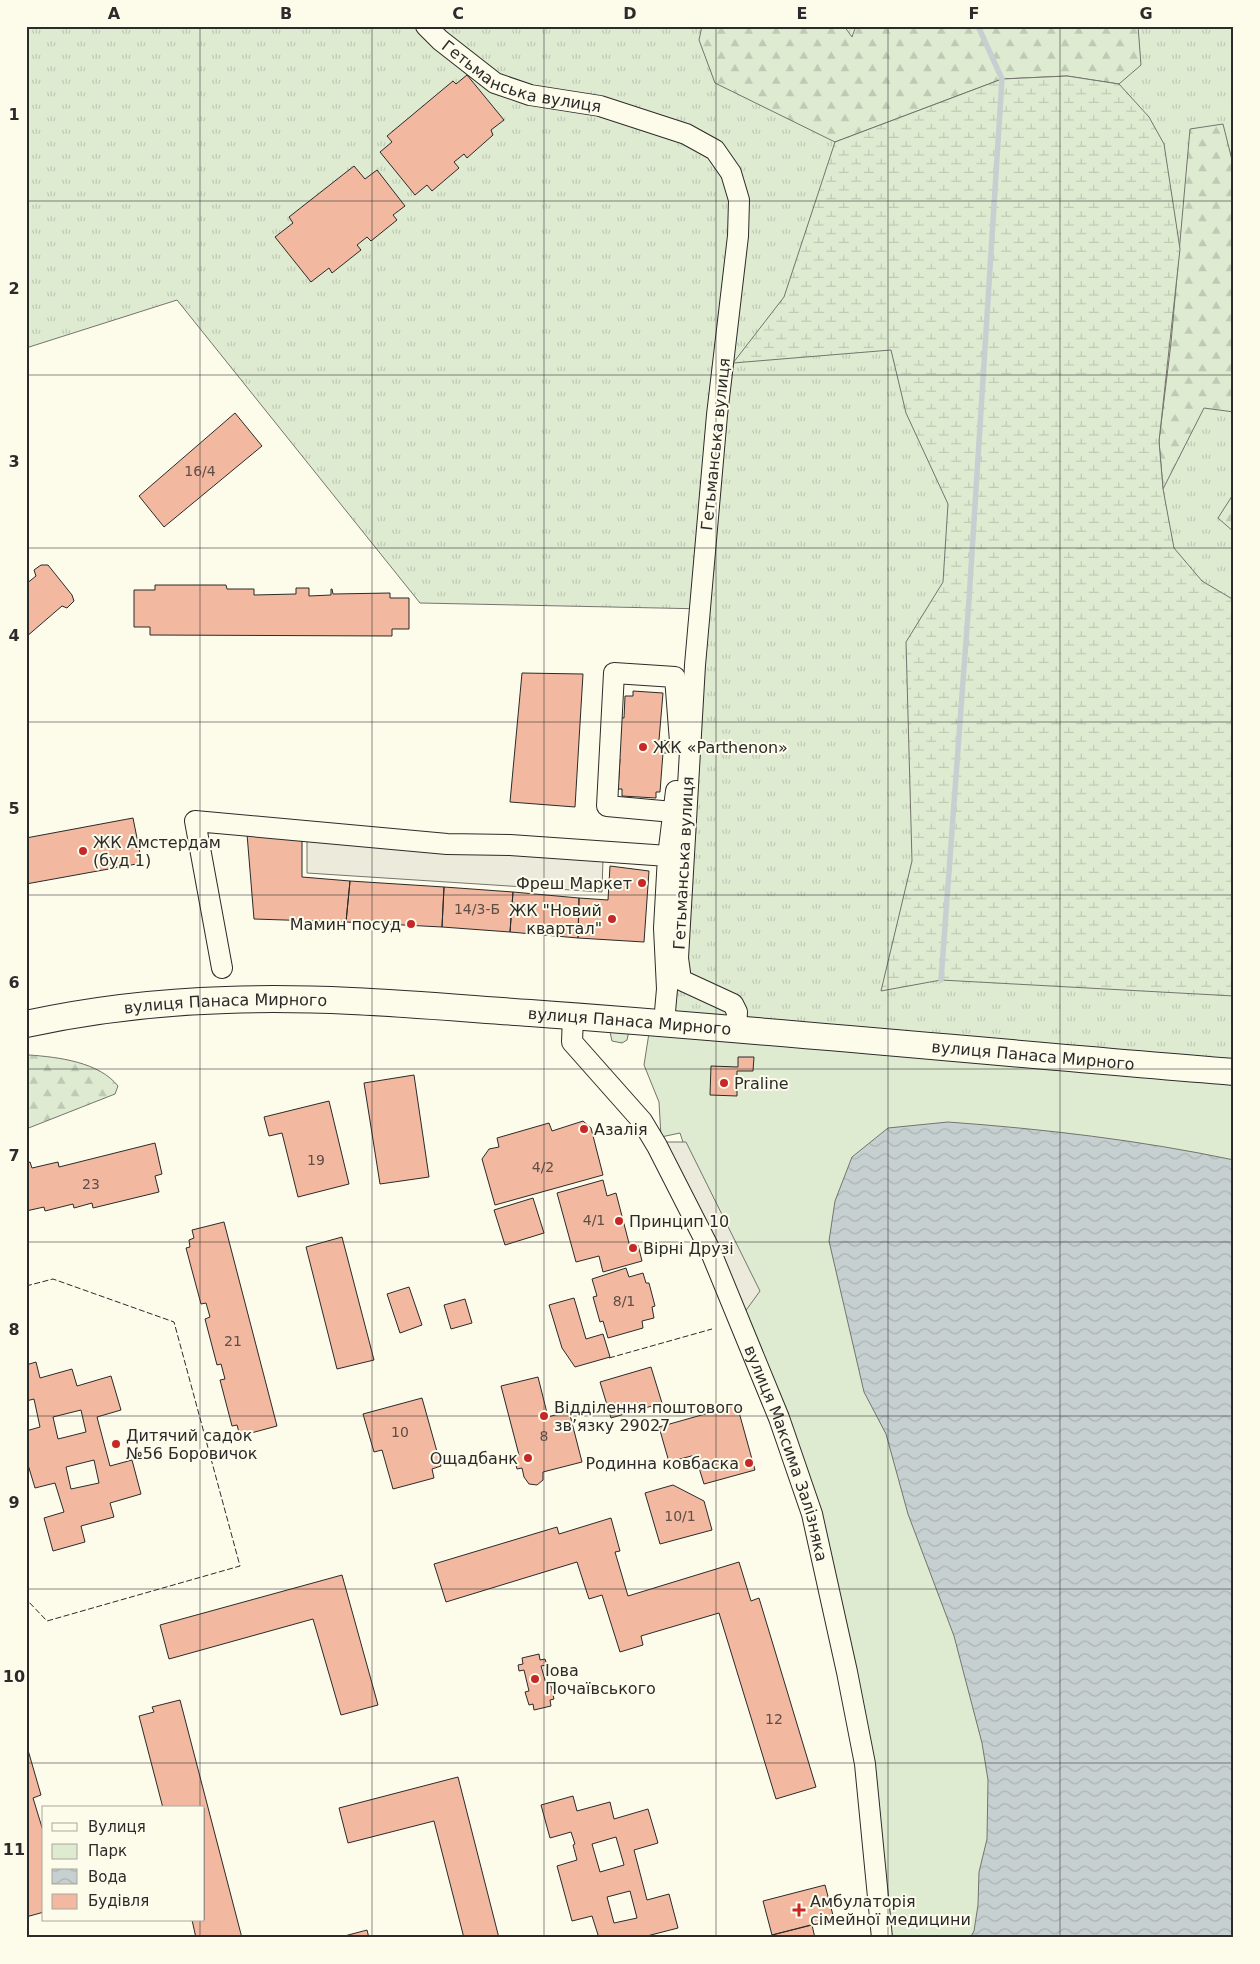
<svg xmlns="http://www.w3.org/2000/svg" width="1260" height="1964" font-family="'DejaVu Sans',sans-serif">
	<defs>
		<pattern id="grass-tufts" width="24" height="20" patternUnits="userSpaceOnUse" patternTransform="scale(1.25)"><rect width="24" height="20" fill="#deebd1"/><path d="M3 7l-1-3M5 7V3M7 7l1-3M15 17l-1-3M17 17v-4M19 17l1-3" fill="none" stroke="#bfcab4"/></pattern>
		<pattern id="forest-firs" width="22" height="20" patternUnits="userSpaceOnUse" patternTransform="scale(1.25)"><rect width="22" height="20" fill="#deebd1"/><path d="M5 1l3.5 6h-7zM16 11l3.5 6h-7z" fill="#bfcab4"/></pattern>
		<pattern id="wetland-marsh" width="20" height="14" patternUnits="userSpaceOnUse" patternTransform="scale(1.25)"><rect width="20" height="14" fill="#deebd1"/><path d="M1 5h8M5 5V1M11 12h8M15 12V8" fill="none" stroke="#bfcab4"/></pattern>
		<pattern id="water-waves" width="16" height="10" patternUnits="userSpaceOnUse" patternTransform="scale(1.25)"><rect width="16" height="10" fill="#c7d0d0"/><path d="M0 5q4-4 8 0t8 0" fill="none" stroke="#abb3b3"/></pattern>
	</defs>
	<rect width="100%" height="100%" fill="#fdfbea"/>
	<path fill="url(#grass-tufts)" stroke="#74746e" d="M 26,26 L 1234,26 L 1234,1064 L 673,1015 L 707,609 L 420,603 L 177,300 L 26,348 Z
		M 629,1031 L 627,1040 L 622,1043 L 612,1041 L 610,1032 Z"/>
	<path fill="url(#forest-firs)" stroke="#74746e" d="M 702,26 L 844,26 L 852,37 L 856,26 L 1138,26 L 1141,65 L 1119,84 L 1067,76 L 1002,79 L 835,142 L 715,83 L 699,40 Z
		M 1223,124 L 1234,168 L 1234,412 L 1204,408 L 1163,489 L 1159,441 L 1171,343 L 1190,129 Z
		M 1234,493 L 1234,532 L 1218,518 Z
		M 29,1055 C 58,1057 99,1062 118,1086 L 115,1094 L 26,1129 L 26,1056 Z"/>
	<path fill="url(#wetland-marsh)" stroke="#74746e" d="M 1067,76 L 1119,84 L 1149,117 L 1164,144 L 1180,249 L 1159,441 L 1163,489 L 1174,548 L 1202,581 L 1234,600 L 1234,996 L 941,980 L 881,991 L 912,861 L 906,642 L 943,582 L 948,504 L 906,413 L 891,350 L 733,363 L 784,297 L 835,142 L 1002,79 Z"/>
	<path fill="#deebd1" stroke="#74746e" d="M 649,1033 L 1234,1081 L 1234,1938 L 890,1938 L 855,1670 L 680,1133 L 661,1137 L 659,1102 L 644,1065 Z"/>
	<path fill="#eceadb" stroke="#74746e" d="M 307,837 L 603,858 L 602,892 L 307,873 Z
		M 655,1142 L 686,1142 L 760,1291 L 739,1320 Z"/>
	<path fill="url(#water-waves)" stroke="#74746e" d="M 948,1122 C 1044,1129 1139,1140 1234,1160 L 1234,1938 L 970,1938 L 974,1931 L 978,1905 L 979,1872 L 987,1839 L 988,1780 L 982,1743 L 954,1636 L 908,1514 L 886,1434 L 864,1392 L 829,1241 L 835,1201 L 852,1157 L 888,1128 Z"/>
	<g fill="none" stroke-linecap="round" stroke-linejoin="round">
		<path stroke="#c7d0d0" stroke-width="5.5" d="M 941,980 L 969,600 L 1002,79 L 978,26"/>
	</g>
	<path fill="#f2b8a0" stroke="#2b2b2b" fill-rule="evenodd" d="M 467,75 L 504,120 L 491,130 L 493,135 L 467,158 L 464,154 L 454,162 L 459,168 L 432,191 L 427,185 L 415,195 L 380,152 L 392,142 L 387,136 L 453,81 L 456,84 Z
		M 354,166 L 365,179 L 377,170 L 405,206 L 393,215 L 397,220 L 371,241 L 367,237 L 357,245 L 361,250 L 332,273 L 329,268 L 311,282 L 275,237 L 293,223 L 289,217 Z
		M 235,413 L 262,446 L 164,527 L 139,496 Z
		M 41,565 L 48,565 L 72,595 L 74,601 L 67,608 L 62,606 L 26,637 L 26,584 L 36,576 L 34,570 Z
		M 155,585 L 226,585 L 227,589 L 254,589 L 254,595 L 296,594 L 296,588 L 309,588 L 309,596 L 331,595 L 331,589 L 332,589 L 333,594 L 390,593 L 390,598 L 409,598 L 409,629 L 392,629 L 392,636 L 150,635 L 150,627 L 134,627 L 134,590 L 155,590 Z
		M 522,673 L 583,674 L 575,807 L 510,802 Z
		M 633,691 L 663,693 L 659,740 L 671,741 L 670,753 L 663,753 L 660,792 L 656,792 L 656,798 L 622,796 L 622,789 L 618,789 L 620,759 L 615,759 L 618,717 L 624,718 L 625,696 L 633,696 Z
		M 133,818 L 142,863 L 26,884 L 26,838 Z
		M 247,834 L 302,836 L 302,877 L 350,881 L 346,922 L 254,919 Z
		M 610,866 L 649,871 L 644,942 L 578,938 L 579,898 L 608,900 Z
		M 350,881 L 444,887 L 442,927 L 346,922 Z
		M 444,887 L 513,892 L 510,932 L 442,927 Z
		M 513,892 L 579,898 L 578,938 L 510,932 Z
		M 738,1057 L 754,1057 L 753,1071 L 737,1071 L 737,1096 L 710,1095 L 711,1066 L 738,1067 Z
		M 414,1075 L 429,1177 L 380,1184 L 364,1083 Z
		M 329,1101 L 349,1184 L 298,1197 L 282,1133 L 269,1136 L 264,1117 Z
		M 583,1121 L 591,1128 L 603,1175 L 495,1205 L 482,1159 L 489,1149 L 499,1147 L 497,1138 L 549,1123 L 552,1131 Z
		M 155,1143 L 162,1174 L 155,1176 L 159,1192 L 93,1208 L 92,1203 L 74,1208 L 73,1204 L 45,1211 L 44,1207 L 26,1211 L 26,1163 L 30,1162 L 32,1168 L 58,1162 L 59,1167 Z
		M 603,1180 L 607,1196 L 616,1193 L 630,1247 L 638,1245 L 642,1261 L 603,1272 L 599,1256 L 576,1262 L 557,1193 Z
		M 533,1198 L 544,1233 L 505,1245 L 494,1210 Z
		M 224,1222 L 277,1426 L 240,1436 L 237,1425 L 232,1426 L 220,1380 L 225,1379 L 221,1364 L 217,1365 L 205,1319 L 210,1317 L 206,1303 L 201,1304 L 186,1248 L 190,1247 L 189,1240 L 194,1238 L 192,1230 Z
		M 342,1237 L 374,1360 L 337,1369 L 306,1247 Z
		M 626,1268 L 629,1277 L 643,1273 L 646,1283 L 649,1283 L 655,1306 L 652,1307 L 654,1318 L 642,1321 L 643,1328 L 608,1338 L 603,1321 L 600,1322 L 593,1297 L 597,1296 L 592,1279 Z
		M 409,1287 L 422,1325 L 400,1333 L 387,1294 Z
		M 574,1298 L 586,1339 L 603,1334 L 610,1357 L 575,1367 L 562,1348 L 549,1305 Z
		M 465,1299 L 472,1323 L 451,1329 L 444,1305 Z
		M 36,1362 L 40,1378 L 72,1369 L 77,1386 L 111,1376 L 121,1410 L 97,1417 L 110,1466 L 132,1460 L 141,1494 L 110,1503 L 114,1517 L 81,1526 L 85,1542 L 53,1551 L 44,1518 L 64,1512 L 55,1483 L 35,1488 L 26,1458 L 26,1431 L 40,1427 L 34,1399 L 26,1401 L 26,1365 ZM 81,1410 L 86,1432 L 58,1439 L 53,1417 ZM 94,1460 L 99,1483 L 71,1489 L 66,1467 Z
		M 651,1367 L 662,1403 L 611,1418 L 600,1382 Z
		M 538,1377 L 548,1417 L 569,1411 L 582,1462 L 543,1472 L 543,1480 L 537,1485 L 529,1484 L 524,1477 L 522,1468 L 517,1469 L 514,1457 L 519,1455 L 501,1386 Z
		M 422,1398 L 441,1466 L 432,1469 L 434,1478 L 393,1489 L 382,1450 L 374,1452 L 363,1414 Z
		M 737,1405 L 755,1470 L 704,1484 L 695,1455 L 669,1462 L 659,1427 Z
		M 673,1485 L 704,1501 L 712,1530 L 660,1544 L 645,1493 Z
		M 611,1518 L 620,1551 L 615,1552 L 628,1596 L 739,1562 L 751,1601 L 759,1598 L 816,1787 L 776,1799 L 719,1613 L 641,1636 L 643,1645 L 620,1652 L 602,1595 L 589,1599 L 577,1562 L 446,1602 L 434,1564 L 557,1527 L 559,1534 Z
		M 342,1575 L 378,1705 L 341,1715 L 313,1619 L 169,1659 L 160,1625 Z
		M 539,1654 L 540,1660 L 545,1659 L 547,1665 L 541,1666 L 547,1687 L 551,1686 L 554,1699 L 550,1700 L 551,1706 L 534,1710 L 533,1704 L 529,1705 L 525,1692 L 529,1691 L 524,1670 L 519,1671 L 518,1665 L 523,1664 L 522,1658 Z
		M 180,1700 L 242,1938 L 196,1938 L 192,1920 L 204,1920 L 204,1808 L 163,1808 L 139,1716 L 154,1712 L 152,1707 Z
		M 26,1750 L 28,1750 L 41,1795 L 33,1798 L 44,1834 L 44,1912 L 26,1917 Z
		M 458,1777 L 499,1938 L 464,1938 L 434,1821 L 348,1843 L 339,1808 Z
		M 573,1796 L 577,1811 L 610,1802 L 614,1819 L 648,1809 L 658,1843 L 634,1850 L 647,1900 L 669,1894 L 678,1928 L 647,1936 L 647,1938 L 599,1938 L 592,1916 L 572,1921 L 557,1866 L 577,1860 L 573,1845 L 575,1844 L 571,1832 L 550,1838 L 541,1805 ZM 616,1837 L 624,1865 L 600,1872 L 592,1844 ZM 630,1891 L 637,1918 L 614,1923 L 607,1897 Z
		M 825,1885 L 834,1919 L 772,1935 L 763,1901 Z
		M 812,1925 L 815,1938 L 772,1938 L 772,1935 Z
		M 367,1930 L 369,1938 L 337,1938 Z"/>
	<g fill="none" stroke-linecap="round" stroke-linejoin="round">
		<g stroke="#2b2b2b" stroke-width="22">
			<g id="minor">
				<path id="s1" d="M 426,26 L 440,40 L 495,83 L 530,95 L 600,106 L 686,134 L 715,150 L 731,173 L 739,200 L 738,236 L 717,415 L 695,665 L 678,958 L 681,980 L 733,1004 L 737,1012 L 736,1030"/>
				<path d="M 673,812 L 607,806 L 614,673 L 675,677 L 680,742"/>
				<path d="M 668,856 L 676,791"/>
				<path d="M 222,968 L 195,821 L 447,844 L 510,845 L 668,856 L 664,928 L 667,989 L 664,1023"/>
				<path id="s2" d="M 573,1016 L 572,1042 L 642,1121 L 657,1146 L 710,1250 L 779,1418 L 812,1514 L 847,1672 L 865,1764 L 882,1938"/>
			</g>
		</g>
		<g stroke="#2b2b2b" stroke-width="28">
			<g id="major">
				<path id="s3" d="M 26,1024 C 91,1010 159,1002 226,1000 C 327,996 429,1006 530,1013 C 765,1030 999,1053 1234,1072"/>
			</g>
		</g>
		<use href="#minor" stroke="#fdfbea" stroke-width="20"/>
		<use href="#major" stroke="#fdfbea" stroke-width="26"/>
		<path stroke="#2b2b2b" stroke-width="1" stroke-dasharray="6 2.5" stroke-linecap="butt" d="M 26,1286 L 53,1279 L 174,1322 L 240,1566 L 47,1621 L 26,1599
			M 609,1358 L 712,1329"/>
	</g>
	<path fill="none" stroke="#2b2b2b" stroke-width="1" stroke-opacity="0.55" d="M 200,26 L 200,1808M 372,26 L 372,1938M 544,26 L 544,1938M 716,26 L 716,1938M 888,26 L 888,1938M 1060,26 L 1060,1938M 26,201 L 1234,201M 26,375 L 1234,375M 26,548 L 1234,548M 26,722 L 1234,722M 26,895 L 1234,895M 26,1069 L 1234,1069M 26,1242 L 1234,1242M 26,1416 L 1234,1416M 26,1589 L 1234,1589M 26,1763 L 1234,1763M 200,1920 L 200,1938"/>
	<g fill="#c62828" stroke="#fdfbea" stroke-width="2">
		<circle cx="643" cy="747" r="5"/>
		<circle cx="83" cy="851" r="5"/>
		<circle cx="642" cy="883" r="5"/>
		<circle cx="612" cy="919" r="5"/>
		<circle cx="411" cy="924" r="5"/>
		<circle cx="724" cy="1083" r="5"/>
		<circle cx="584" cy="1129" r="5"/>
		<circle cx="619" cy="1221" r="5"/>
		<circle cx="633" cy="1248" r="5"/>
		<circle cx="544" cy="1416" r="5"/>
		<circle cx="116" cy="1444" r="5"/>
		<circle cx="528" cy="1458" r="5"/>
		<circle cx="749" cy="1463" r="5"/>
		<circle cx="535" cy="1679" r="5"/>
		<path d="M796.5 1902.5h5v5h5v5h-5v5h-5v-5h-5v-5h5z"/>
	</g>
	<g text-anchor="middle" stroke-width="4" stroke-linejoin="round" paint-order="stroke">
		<g font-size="14" fill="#5d4e48">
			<text x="200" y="476">16/4</text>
			<text x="477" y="914">14/3-Б</text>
			<text x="316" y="1165">19</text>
			<text x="543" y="1172">4/2</text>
			<text x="91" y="1189">23</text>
			<text x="594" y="1225">4/1</text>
			<text x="624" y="1306">8/1</text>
			<text x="233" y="1346">21</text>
			<text x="400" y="1437">10</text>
			<text x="544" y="1441">8</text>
			<text x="680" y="1521">10/1</text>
			<text x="774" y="1724">12</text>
		</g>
		<g font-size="16" fill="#2b2b2b" stroke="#fdfbea">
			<text dy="6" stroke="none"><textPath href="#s1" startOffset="112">Гетьманська вулиця</textPath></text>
			<text transform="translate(715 444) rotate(-84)" y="6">Гетьманська вулиця</text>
			<text transform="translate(683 863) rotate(-87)" y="6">Гетьманська вулиця</text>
			<text dy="6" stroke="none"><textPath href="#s3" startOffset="201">вулиця Панаса Мирного</textPath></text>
			<text dy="6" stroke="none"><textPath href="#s3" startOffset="606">вулиця Панаса Мирного</textPath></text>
			<text dy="6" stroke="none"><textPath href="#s3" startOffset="1011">вулиця Панаса Мирного</textPath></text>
			<text dy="6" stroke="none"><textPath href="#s2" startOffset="495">вулиця Максима Залізняка</textPath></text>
		</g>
		<g font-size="16" fill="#2b2b2b" stroke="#fdfbea" text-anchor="start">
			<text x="653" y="753">ЖК «Parthenon»</text>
			<text x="93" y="848">ЖК Амстердам<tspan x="93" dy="18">(буд 1)</tspan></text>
			<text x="632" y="889" text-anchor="end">Фреш Маркет</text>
			<text x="602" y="916" text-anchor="end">ЖК "Новий<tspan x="602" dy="18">квартал"</tspan></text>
			<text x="401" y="930" text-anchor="end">Мамин посуд</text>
			<text x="734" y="1089">Praline</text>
			<text x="594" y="1135">Азалія</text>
			<text x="629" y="1227">Принцип 10</text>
			<text x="643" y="1254">Вірні Друзі</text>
			<text x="554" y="1413">Відділення поштового<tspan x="554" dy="18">зв’язку 29027</tspan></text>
			<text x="126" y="1441">Дитячий садок<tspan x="126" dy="18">№56 Боровичок</tspan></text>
			<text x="518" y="1464" text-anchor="end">Ощадбанк</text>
			<text x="739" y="1469" text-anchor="end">Родинна ковбаска</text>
			<text x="545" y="1676">Іова<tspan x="545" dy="18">Почаївського</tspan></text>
			<text x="810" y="1907">Амбулаторія<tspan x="810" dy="18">сімейної медицини</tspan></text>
		</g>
	</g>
	<rect width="1260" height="1964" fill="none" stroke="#fdfbea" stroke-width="55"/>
	<rect x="42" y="1806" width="162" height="115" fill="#fdfbea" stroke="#a9a89e"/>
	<rect x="52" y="1823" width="25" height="8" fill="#fdfbea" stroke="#a9a89e"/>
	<text x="88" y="1832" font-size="15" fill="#2b2b2b">Вулиця</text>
	<rect x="52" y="1844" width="25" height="15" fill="#deebd1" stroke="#a9a89e"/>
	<text x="88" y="1856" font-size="15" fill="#2b2b2b">Парк</text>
	<rect x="52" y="1869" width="25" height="15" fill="url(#water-waves)" stroke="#a9a89e"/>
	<text x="88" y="1882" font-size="15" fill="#2b2b2b">Вода</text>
	<rect x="52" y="1894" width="25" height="15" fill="#f2b8a0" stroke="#a9a89e"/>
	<text x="88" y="1906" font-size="15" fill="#2b2b2b">Будівля</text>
	<rect x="28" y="28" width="1204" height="1908" fill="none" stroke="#2b2b2b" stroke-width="2"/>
	<g font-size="16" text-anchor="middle" font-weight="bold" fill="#2b2b2b">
		<text x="114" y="19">A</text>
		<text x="286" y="19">B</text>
		<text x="458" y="19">C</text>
		<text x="630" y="19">D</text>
		<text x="802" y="19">E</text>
		<text x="974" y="19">F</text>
		<text x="1146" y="19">G</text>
		<text x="14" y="120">1</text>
		<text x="14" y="294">2</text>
		<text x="14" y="467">3</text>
		<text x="14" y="641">4</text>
		<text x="14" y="814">5</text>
		<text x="14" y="988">6</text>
		<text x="14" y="1161">7</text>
		<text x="14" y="1335">8</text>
		<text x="14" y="1508">9</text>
		<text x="14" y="1682">10</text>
		<text x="14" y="1855">11</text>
	</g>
</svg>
